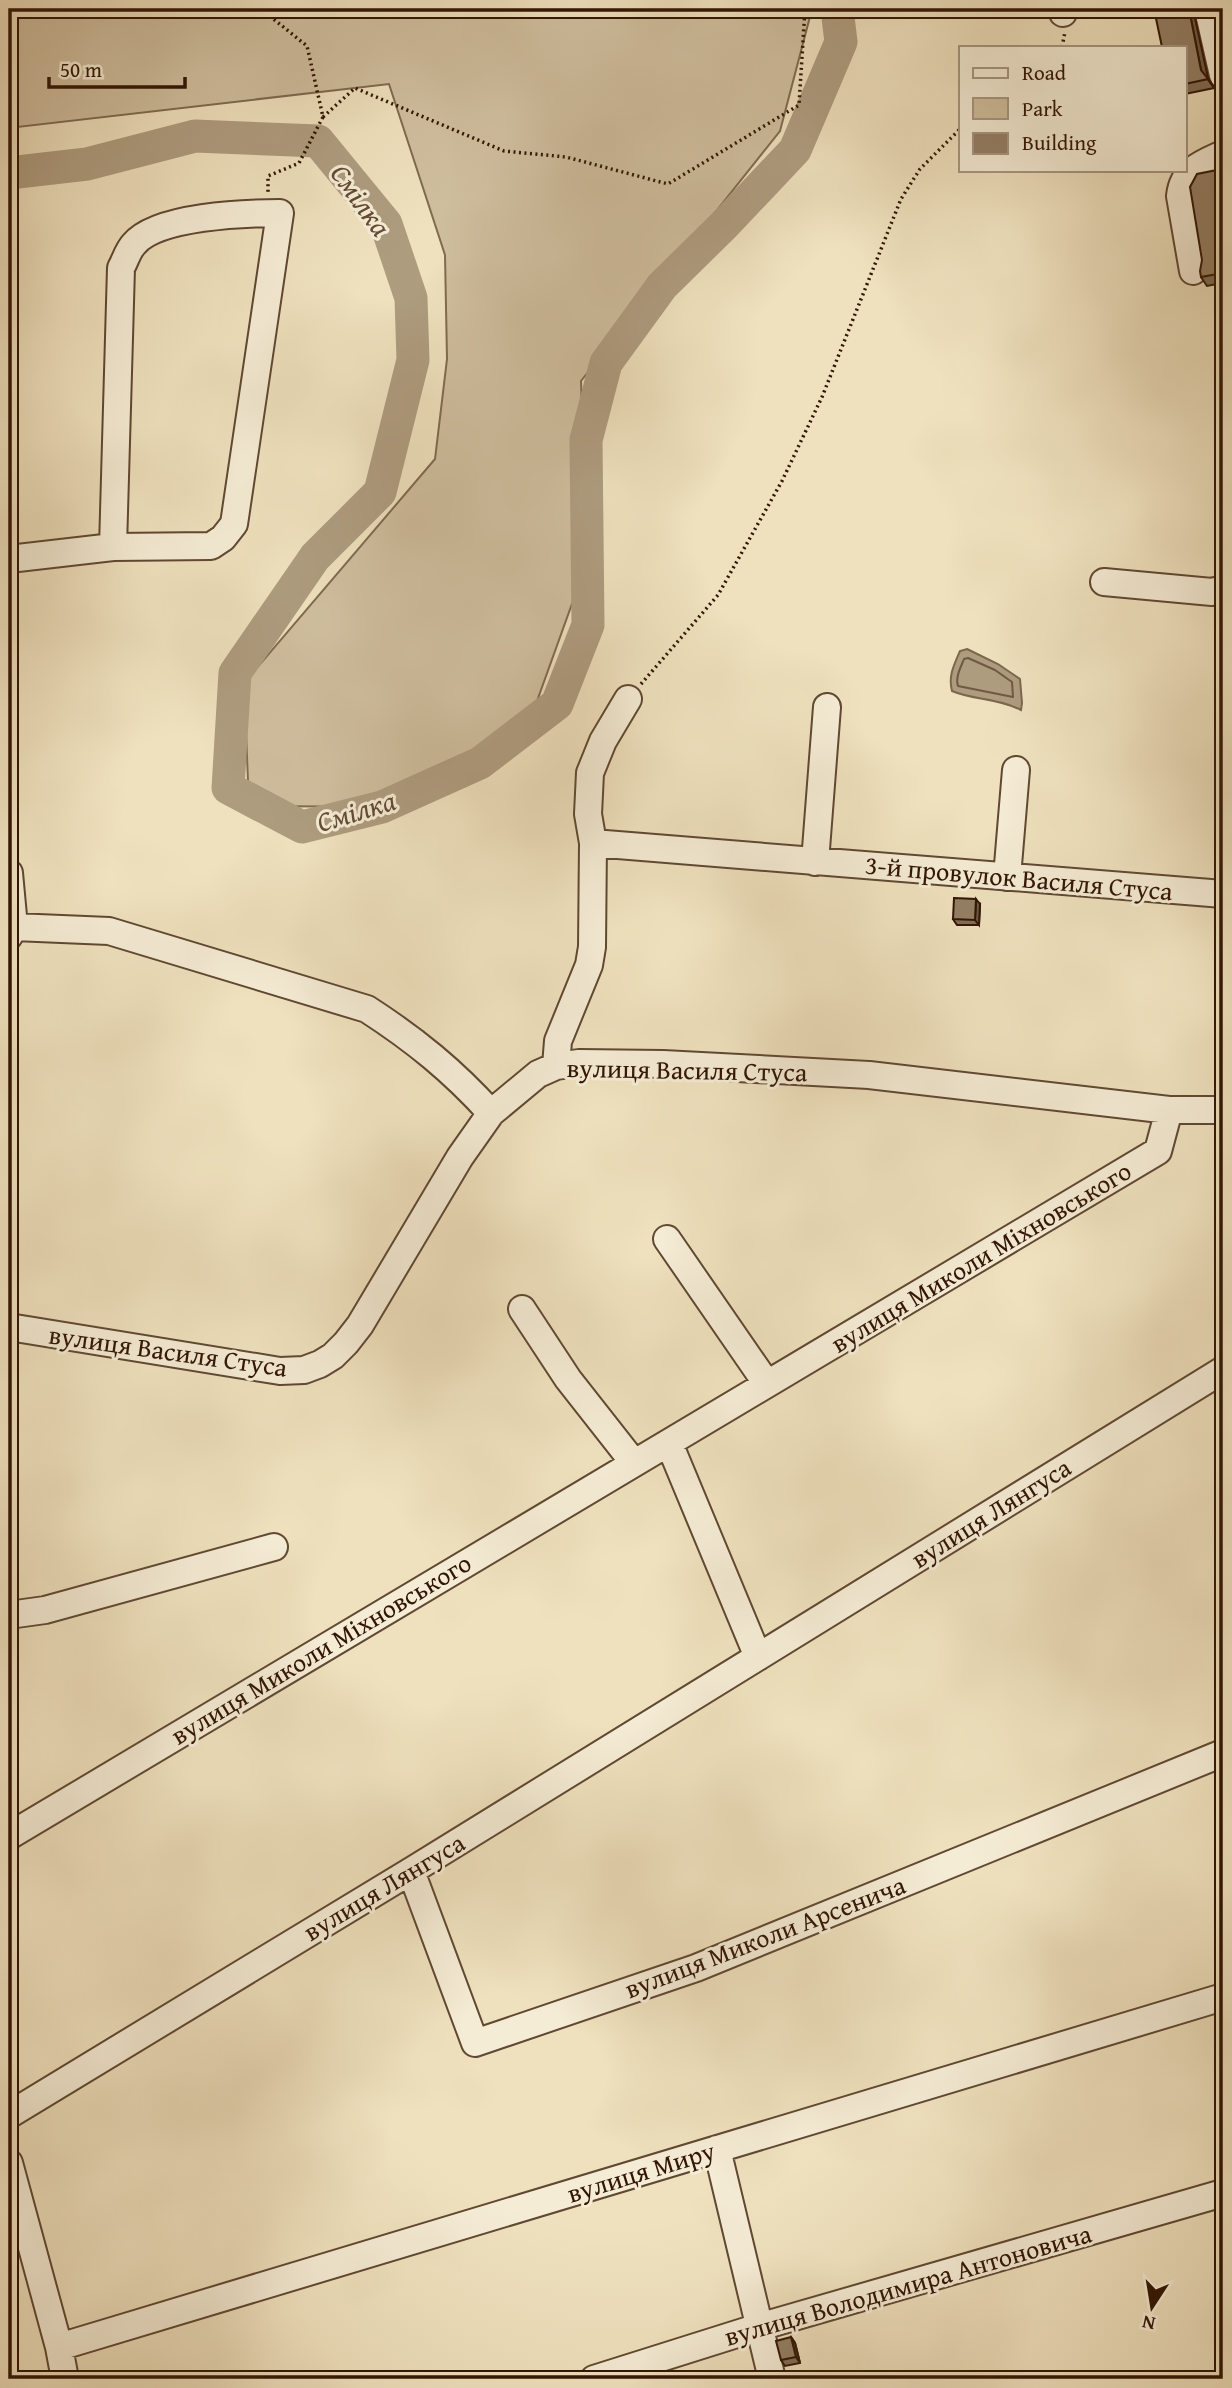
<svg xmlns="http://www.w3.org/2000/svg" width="1232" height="2388" font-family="'Gentium Book Plus',serif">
	<rect width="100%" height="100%" fill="#efe1be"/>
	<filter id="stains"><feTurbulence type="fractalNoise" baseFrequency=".00286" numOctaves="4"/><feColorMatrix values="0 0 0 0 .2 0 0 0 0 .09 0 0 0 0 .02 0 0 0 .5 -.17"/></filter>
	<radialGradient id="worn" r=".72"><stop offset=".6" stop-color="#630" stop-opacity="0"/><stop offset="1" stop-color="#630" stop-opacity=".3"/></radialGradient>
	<path fill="#cfbe9e" stroke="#806a51" stroke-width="2" d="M 9,9 L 812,9 L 780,131 L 581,381 L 587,562 L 528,726 L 395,807 L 249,806 L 244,683 L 435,459 L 447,359 L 445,255 L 389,84 L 9,128 Z"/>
	<path fill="#ae9c7f" stroke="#7c664e" stroke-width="2" d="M 967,649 L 998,664 L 1020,679 L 1022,703 L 1021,710 C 998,698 973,700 952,691 C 948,676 954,665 960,651 Z"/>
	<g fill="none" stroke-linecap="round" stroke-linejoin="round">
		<path stroke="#705842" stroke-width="2" d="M 968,658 L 995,670 L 1012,682 L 1013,697 L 958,686 C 955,677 961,667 964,659 Z"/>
		<path stroke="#ae9c7f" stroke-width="33" d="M 9,173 L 87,164 L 195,136 L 318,141 L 386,224 L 411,298 L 413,360 L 380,492 L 315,557 L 235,673 L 228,788 L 302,827 L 382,807 L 480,763 L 557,704 L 588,625 L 586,440 L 606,363 L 662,286 L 725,224 L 795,150 L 841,42 L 837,9"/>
		<g stroke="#604832" stroke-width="30">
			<path id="minor" d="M 1062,9 L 1063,13
				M 1208,9 L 1223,75
				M 1193,271 L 1180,196 C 1183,170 1201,164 1223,154
				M 9,559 L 113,547 L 211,546 L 223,538 L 234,524 L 280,213 C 245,213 157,216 134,244 C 128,250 125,261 121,268 L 113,547
				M 1104,582 L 1212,592 L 1223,589
				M 593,843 L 1223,894
				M 815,862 L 827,707
				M 9,873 L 14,927 L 9,936
				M 1007,877 L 1016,770
				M 14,927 L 109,931 L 367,1009 C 415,1040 453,1071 491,1113
				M 556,1066 L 558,1041 L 589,965 L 592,947 L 593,843 L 588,814 L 590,773 L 603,741 L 628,699
				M 667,1239 L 767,1384
				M 522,1309 L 568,1379 L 634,1463
				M 9,1327 L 280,1371 L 304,1370 L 320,1364 L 333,1356 L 346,1343 L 360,1325 L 460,1157 L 491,1113 L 538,1074 L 556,1066 L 579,1063 L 663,1064 L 869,1075 L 1169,1110 L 1223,1110
				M 669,1443 L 758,1657
				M 9,1615 L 45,1610 L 274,1547
				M 9,1836 L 1158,1151 L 1169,1110
				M 411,1871 L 475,2043 L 696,1968 L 1223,1753
				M 9,2115 L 411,1871 L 1223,1370
				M 717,2149 L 772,2379
				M 9,2163 L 59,2347 L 65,2379
				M 59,2347 L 1223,1997
				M 594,2379 L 759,2327 L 1223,2193"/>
		</g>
		<path stroke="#311504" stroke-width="3.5" stroke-dasharray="2 3.5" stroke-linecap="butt" d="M 261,9 L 307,46 L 323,117 L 299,163 L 268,176 L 268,193
			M 1062,47 L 1065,32
			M 323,117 L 355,88 L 504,151 L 566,157 L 668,184 L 799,105 L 805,9
			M 641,684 L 718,595 L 782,481 L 822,397 L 901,199 L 920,169 L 961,128"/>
		<use href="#minor" stroke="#f5ecd5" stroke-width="26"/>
	</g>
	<path fill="#7f6d57" stroke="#311504" stroke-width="2" d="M 1185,47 L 1208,78 L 1214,88 L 1185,94 Z
		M 1222,169 L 1223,171 L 1223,283 L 1207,286 L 1201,277 Z
		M 980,904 L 979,925 L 957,925 L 953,919 Z
		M 791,2337 L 795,2343 L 800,2363 L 785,2366 L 781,2360 Z"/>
	<path fill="#685947" stroke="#311504" stroke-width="2" d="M 1189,9 L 1193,9 L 1208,78 L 1214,88 L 1201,70 Z
		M 976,899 L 980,904 L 979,925 L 975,920 Z
		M 791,2337 L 795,2343 L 800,2363 L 796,2357 Z"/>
	<path fill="#947f65" stroke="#311504" stroke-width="2" d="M 1154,9 L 1189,9 L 1201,70 L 1208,79 L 1185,84 L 1185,47 L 1162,47 Z
		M 1222,169 L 1223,178 L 1223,273 L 1201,277 L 1200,271 L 1202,260 L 1190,187 L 1197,174 Z
		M 954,898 L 976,899 L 975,920 L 953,919 Z
		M 791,2337 L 796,2357 L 781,2360 L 776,2341 Z"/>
	<g text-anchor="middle" stroke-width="6" stroke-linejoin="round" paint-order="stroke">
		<g font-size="26" fill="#311504" stroke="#f5ecd5">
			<text transform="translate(1019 878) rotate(5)" y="9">3-й провулок Василя Стуса</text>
			<text transform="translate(687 1070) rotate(1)" y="9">вулиця Василя Стуса</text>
			<text transform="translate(981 1257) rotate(-31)" y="9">вулиця Миколи Міхновського</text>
			<text transform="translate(168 1351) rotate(8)" y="9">вулиця Василя Стуса</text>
			<text transform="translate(991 1513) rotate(-32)" y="9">вулиця Лянгуса</text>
			<text transform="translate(321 1649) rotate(-31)" y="9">вулиця Миколи Міхновського</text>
			<text transform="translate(384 1887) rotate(-31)" y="9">вулиця Лянгуса</text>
			<text transform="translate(765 1937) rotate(-21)" y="9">вулиця Миколи Арсенича</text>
			<text transform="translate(641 2172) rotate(-17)" y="9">вулиця Миру</text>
			<text transform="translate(908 2285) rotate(-16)" y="9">вулиця Володимира Антоновича</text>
		</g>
		<g font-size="28" font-style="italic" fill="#634b35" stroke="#f5ecd5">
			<text transform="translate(361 200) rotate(54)" y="10">Смілка</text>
			<text transform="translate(356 811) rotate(-17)" y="10">Смілка</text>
		</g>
	</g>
	<rect width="1232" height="2388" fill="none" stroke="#efe1be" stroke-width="35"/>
	<rect x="10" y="10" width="1211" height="2367" fill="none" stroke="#311504" stroke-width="3.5"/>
	<rect x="18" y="18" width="1197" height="2353" fill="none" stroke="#311504" stroke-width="2"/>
	<rect x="959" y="46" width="228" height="126" fill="#f5ecd5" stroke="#a79681" stroke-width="2"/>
	<rect x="973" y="68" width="35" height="10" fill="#f5ecd5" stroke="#a79681" stroke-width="2"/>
	<text x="1022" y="80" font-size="21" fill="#311504">Road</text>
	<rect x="973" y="98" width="35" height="21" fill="#cfbe9e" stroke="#a79681" stroke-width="2"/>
	<text x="1022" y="116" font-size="21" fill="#311504">Park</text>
	<rect x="973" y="133" width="35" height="21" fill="#947f65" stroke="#a79681" stroke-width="2"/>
	<text x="1022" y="150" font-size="21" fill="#311504">Building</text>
	<g transform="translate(1152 2307) rotate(192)" stroke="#f5ecd5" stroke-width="5" paint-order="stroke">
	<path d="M0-5L12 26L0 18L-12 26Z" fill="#311504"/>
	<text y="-10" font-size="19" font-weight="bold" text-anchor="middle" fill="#311504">N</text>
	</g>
	<path d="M49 77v10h136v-10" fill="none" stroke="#311504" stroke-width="3.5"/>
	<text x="60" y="77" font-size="21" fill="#311504" stroke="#f5ecd5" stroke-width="5" paint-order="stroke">50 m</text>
	<rect width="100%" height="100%" filter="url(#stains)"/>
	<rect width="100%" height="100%" fill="url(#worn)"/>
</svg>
